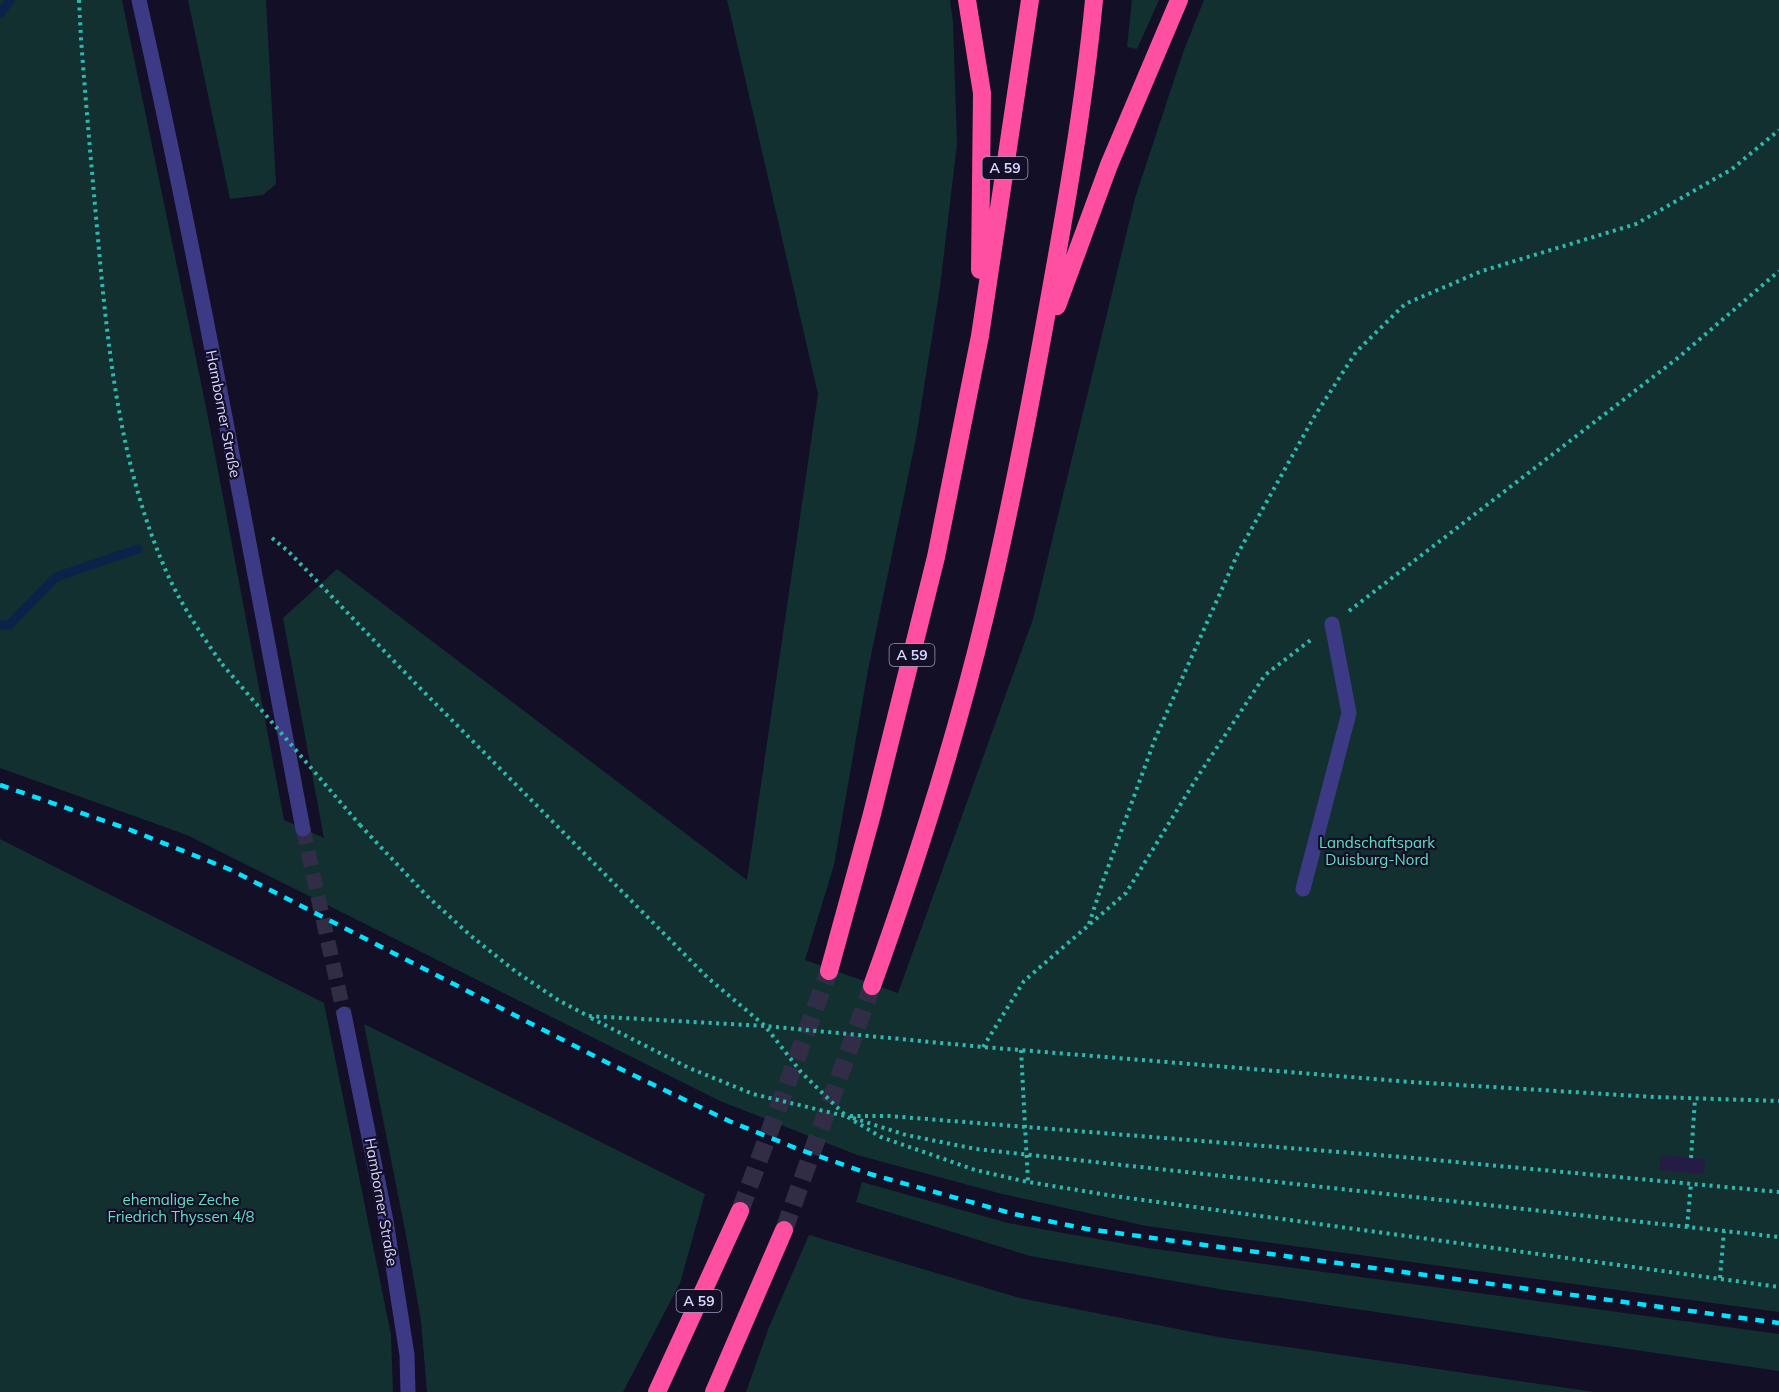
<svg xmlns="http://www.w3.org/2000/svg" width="1779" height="1392" font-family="Mulish,sans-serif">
	<rect width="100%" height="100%" fill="#130f26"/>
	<path fill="#12302f" d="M 0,0 L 122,0 L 206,407 L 284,820 L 324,838 L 283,618 L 337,569 L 747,880 L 818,394 L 727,0 L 950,0 L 953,22 L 957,144 L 940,287 L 916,438 L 868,670 L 834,865 L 805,960 L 898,993 L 1033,619 L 1135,198 L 1184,50 L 1204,0 L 1779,0 L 1779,1312 L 1146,1226 L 1002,1194 L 857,1155 L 720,1101 L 187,835 L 0,768 Z
		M 188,0 L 266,0 L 276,184 L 263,195 L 230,199 Z
		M 1132,0 L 1159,0 L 1137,49 L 1127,47 Z
		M 0,839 L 324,1003 L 391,1335 L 393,1392 L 0,1392 Z
		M 364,1024 L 705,1194 L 680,1283 L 623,1392 L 427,1392 L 421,1321 L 406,1235 Z
		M 862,1182 L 1008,1223 L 1148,1248 L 1779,1334 L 1779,1371 L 1225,1290 L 1030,1256 L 856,1202 Z
		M 809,1235 L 1020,1298 L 1218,1337 L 1595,1392 L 746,1392 L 769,1327 Z"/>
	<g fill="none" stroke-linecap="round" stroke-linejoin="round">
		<path stroke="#0c2248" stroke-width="9" d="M 0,14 L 10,0
			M 0,625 L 9,625 L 56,577 L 138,549"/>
	</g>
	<path fill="#241b47" d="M 1661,1155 L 1705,1159 L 1704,1174 L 1660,1170 Z"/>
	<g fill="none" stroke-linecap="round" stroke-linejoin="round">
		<path stroke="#312d47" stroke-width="15" stroke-dasharray="15 8" stroke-linecap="butt" d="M 303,829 L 344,1014"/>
		<path stroke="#312d47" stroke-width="18" stroke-dasharray="18 9" stroke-linecap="butt" d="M 740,1211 L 829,971
			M 784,1230 L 872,986"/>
		<path stroke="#2fb8b0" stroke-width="4" stroke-dasharray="3 4.5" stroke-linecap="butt" d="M 79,0 L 81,39 C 86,106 92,172 98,239 C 108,351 120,466 166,571 C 181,605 201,634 222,664
			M 272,538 L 288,551 L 416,684 L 708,978 L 765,1026 L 801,1072 L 846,1116 L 881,1137 L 975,1170 L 1028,1182 L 1114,1196 L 1779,1287
			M 1349,611 L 1679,357 L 1779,271
			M 360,825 L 426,895 L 471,936 L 515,971 L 558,1000 L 588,1016 L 765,1026 L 983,1047 L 1411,1082 L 1654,1097 L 1779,1101
			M 1089,924 L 1103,881 L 1155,739 L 1238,553 L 1314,417 L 1356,352 L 1405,304 L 1482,271 L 1636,224 L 1732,169 L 1779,130
			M 591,1018 L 689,1068 L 753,1094 L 845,1116
			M 983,1047 L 1024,981 L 1126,893 L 1198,776 L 1265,675 L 1312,639
			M 1021,1050 L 1028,1182
			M 850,1116 L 889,1116 L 1402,1157 L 1779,1192
			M 853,1118 L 906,1135 L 976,1149 L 1779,1237
			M 1691,1158 L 1695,1099
			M 1687,1227 L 1691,1184
			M 1720,1278 L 1724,1231"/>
		<path stroke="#3d3a85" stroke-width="15" d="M 139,0 C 201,275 250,552 303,829
			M 1303,889 L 1349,713 L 1332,624
			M 344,1014 L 386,1221 L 407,1355 L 408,1392"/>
		<path stroke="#ff4fa3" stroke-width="18" d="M 967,0 L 982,93 L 980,270
			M 1057,306 L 1109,165 L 1179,0
			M 829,971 L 872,814 L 936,557 L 980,336 L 1030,0
			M 872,986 C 916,864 955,741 985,616 C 1009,517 1028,417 1046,317 C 1065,212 1084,106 1094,0
			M 657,1392 L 740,1211
			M 714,1392 L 784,1230"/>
		<path stroke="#00e5ff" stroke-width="4.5" stroke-dasharray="9 8" stroke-linecap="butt" d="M 0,785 L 128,829 L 231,870 L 606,1062 L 729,1121 L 798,1149 L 870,1174 L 1014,1214 L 1087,1229 L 1779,1323"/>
		<path stroke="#2fb8b0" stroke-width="4" stroke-dasharray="3 4.5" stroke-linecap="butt" d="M 222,664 L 360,825"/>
	</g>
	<g text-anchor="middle" stroke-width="4.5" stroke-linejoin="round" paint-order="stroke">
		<g fill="#130f26" stroke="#9e99be" stroke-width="1.5">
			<rect x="982.5" y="157" width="45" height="22" rx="4.5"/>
			<rect x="889.5" y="644" width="45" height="22" rx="4.5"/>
			<rect x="676.5" y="1290" width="45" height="22" rx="4.5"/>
		</g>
		<g font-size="14" font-weight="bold" fill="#d9d4ff">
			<text x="1005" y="173">A 59</text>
			<text x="912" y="660">A 59</text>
			<text x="699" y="1306">A 59</text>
		</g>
		<g font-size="15" fill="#d9d4ff" stroke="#130f26">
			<text transform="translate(223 414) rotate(79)" y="5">Hamborner Straße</text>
			<text transform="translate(381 1202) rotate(80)" y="5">Hamborner Straße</text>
		</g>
		<g font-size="15" fill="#5fe0c0" stroke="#130f26">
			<text x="1377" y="848">Landschaftspark<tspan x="1377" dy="17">Duisburg-Nord</tspan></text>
			<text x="181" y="1205">ehemalige Zeche<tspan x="181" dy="17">Friedrich Thyssen 4/8</tspan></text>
		</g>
	</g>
</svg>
